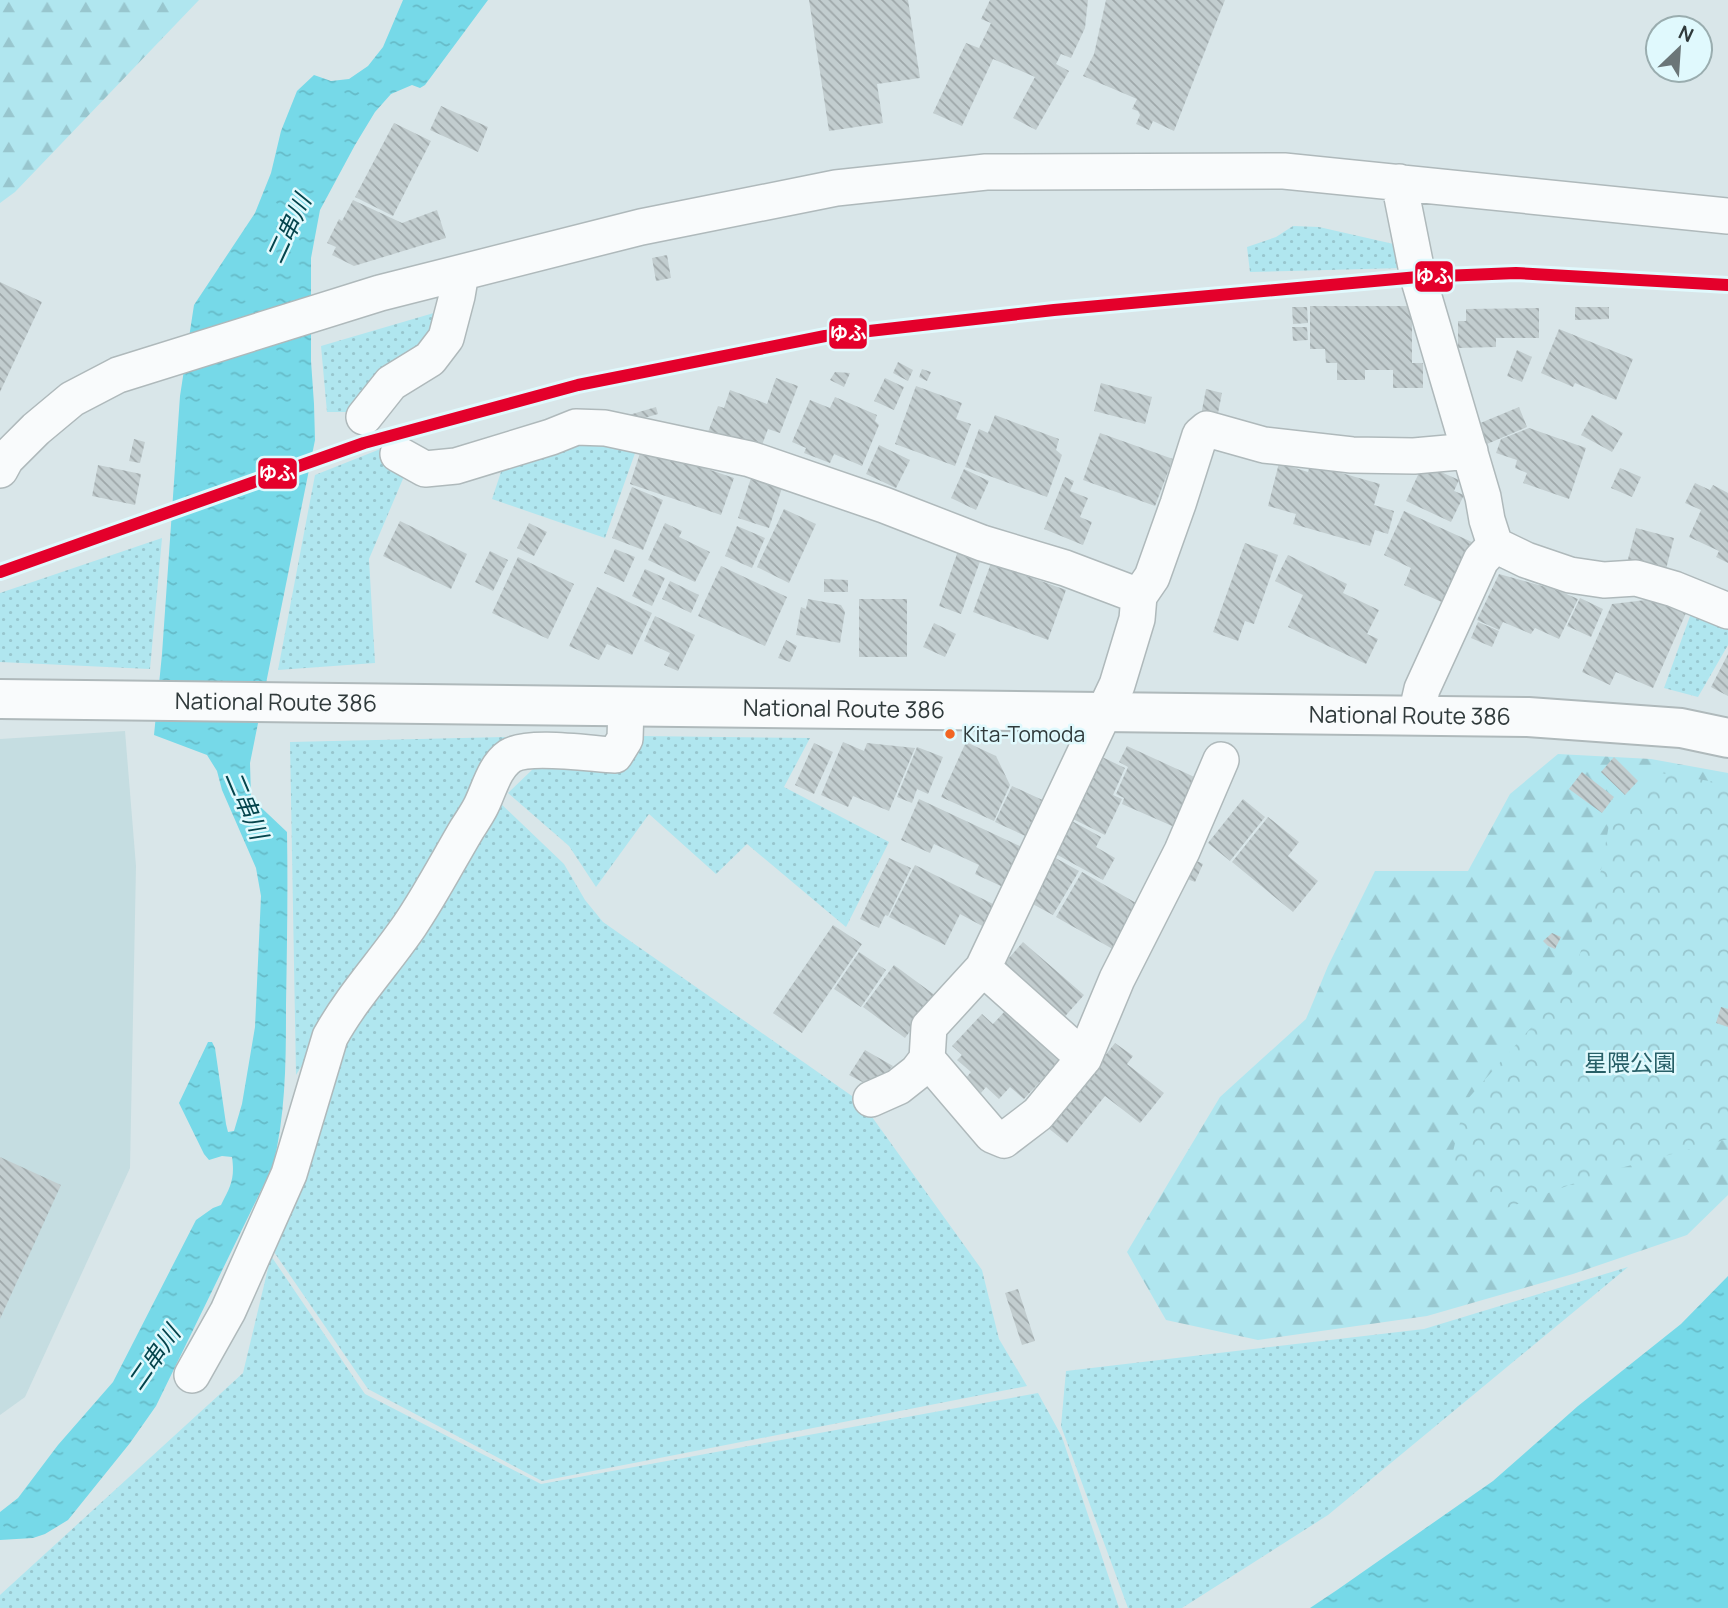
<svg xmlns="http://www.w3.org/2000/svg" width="1728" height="1608" font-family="Manrope,'Noto Sans JP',sans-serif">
	<defs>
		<pattern id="grass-dots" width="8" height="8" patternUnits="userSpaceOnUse" patternTransform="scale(1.75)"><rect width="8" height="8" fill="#b0e6ef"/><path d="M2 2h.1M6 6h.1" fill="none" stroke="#98c6ce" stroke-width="1.8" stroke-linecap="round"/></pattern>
		<pattern id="forest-firs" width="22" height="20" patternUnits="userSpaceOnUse" patternTransform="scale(1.75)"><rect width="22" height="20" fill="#b0e6ef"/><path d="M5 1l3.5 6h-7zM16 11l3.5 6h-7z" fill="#98c6ce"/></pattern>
		<pattern id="park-crowns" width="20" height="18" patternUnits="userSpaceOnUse" patternTransform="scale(1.75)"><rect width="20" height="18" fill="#b0e6ef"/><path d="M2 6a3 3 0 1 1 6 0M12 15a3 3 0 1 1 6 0" fill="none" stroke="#98c6ce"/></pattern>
		<pattern id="water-ripples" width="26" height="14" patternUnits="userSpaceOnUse" patternTransform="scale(1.75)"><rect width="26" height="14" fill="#76d9e8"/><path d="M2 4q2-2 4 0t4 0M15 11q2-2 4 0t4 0" fill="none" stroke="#66bbc8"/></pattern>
		<pattern id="building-back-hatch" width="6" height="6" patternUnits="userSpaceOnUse" patternTransform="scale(1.75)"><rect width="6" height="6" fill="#c2cdcf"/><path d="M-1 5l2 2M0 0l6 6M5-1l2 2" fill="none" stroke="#9ea7a9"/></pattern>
	</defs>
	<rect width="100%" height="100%" fill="#d9e6e9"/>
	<path fill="#c5dde1" d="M 125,731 L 136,866 L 130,1168 L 25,1397 L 0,1415 L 0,739 Z"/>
	<path fill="url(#grass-dots)" d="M 1293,226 L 1319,227 L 1398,245 L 1403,268 L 1250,272 L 1247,247 L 1276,237 Z
		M 444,310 L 421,342 L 355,412 L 327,412 L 321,346 Z
		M 580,432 L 640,439 L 605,538 L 492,499 L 506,457 Z
		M 408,438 L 405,474 L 369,559 L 375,663 L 278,670 L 315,475 Z
		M 162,538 L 150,669 L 0,662 L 0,593 Z
		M 1693,608 L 1728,622 L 1728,645 L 1698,697 L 1664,688 Z
		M 640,736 L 810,738 L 784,787 L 889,842 L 846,927 L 747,844 L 716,874 L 649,814 L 596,887 L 569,846 L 508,793 L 534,768 Z
		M 505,737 L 296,1075 L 290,742 Z
		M 499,802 L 564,864 L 585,900 L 603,922 L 862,1103 L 982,1270 L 999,1339 L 1027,1386 L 542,1481 L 368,1389 L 272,1249 L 350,1029 Z
		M 271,1256 L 365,1394 L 541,1484 L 1038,1393 L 1062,1437 L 1119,1608 L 0,1608 L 0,1595 L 243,1373 Z
		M 1628,1267 L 1328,1515 L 1182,1608 L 1128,1608 L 1061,1426 L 1066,1371 L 1424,1329 Z"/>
	<path fill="url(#forest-firs)" d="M 0,0 L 199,0 L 15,192 L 0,203 Z
		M 1558,754 L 1651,759 L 1728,773 L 1728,1195 L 1687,1235 L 1573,1274 L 1427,1316 L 1258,1340 L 1166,1320 L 1127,1252 L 1220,1097 L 1306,1019 L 1328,966 L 1375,871 L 1468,871 L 1510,794 Z"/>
	<path fill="url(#park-crowns)" d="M 1654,772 L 1728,784 L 1728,1139 L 1602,1173 L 1504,1209 L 1449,1168 L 1465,1102 L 1566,988 L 1591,926 L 1610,819 Z"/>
	<path fill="url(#water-ripples)" d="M 403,0 L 488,0 L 425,85 L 420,88 L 412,85 L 391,94 L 375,112 L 355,145 L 320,210 L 311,258 L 311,361 L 314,404 L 315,440 L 250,763 L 251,798 L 287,832 C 288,889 287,947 286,1005 C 286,1059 286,1113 273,1166 L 156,1406 L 130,1443 L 68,1520 L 45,1534 L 33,1538 L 0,1540 L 0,1512 L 18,1498 L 58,1445 L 113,1382 L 196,1220 L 213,1208 L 221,1205 C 231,1186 235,1178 232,1157 L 222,1156 L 209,1160 L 204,1154 L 179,1103 L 208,1042 L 212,1042 L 215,1048 L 226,1124 L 228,1132 L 234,1131 L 242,1104 L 255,1027 L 261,896 L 256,868 L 222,790 L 217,771 L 207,755 L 154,735 L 162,654 L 180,396 L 194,305 L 255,213 L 271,173 L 281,131 L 297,91 L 314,75 L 331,81 L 349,79 L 368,66 L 383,47 Z
		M 1728,1276 L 1728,1608 L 1310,1608 L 1337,1590 L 1493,1481 L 1578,1406 L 1681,1324 Z"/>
	<path fill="url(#building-back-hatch)" d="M 809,0 L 908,0 L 920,78 L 877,84 L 883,123 L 829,131 Z
		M 990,0 L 1088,0 L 1085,28 L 1071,58 L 1061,54 L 1056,64 L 1069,71 L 1036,130 L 1013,118 L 1035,77 L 993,59 L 962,126 L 933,113 L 966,43 L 979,48 L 991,23 L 981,19 Z
		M 1106,0 L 1225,0 L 1174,131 L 1153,121 L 1149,130 L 1136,124 L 1140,115 L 1138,111 L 1132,109 L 1137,99 L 1083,76 L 1094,54 Z
		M 441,106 L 488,127 L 478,152 L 430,130 Z
		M 394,123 L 431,141 L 393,216 L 355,197 Z
		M 353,200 L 402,223 L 437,210 L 446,238 L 354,266 L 332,255 L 336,247 L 327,243 L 339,219 L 342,221 Z
		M 667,255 L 671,278 L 656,281 L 652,258 Z
		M 0,282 L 42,302 L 0,392 Z
		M 1310,306 L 1412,306 L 1412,363 L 1423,363 L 1423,388 L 1393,388 L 1393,370 L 1365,370 L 1365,380 L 1337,380 L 1337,363 L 1326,363 L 1325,349 L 1310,349 Z
		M 1292,307 L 1307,307 L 1308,323 L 1293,324 Z
		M 1575,307 L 1609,307 L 1609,319 L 1575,320 Z
		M 1539,308 L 1539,338 L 1496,338 L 1496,347 L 1458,348 L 1458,321 L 1466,321 L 1466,309 Z
		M 1292,327 L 1307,327 L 1308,340 L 1293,341 Z
		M 1559,329 L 1633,359 L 1616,400 L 1575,383 L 1573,387 L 1541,373 Z
		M 1517,350 L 1532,357 L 1522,382 L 1507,376 Z
		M 898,362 L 913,370 L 908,381 L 893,373 Z
		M 922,369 L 931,372 L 927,381 L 919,377 Z
		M 835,372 L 850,373 L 844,387 L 830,380 Z
		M 776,378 L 798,386 L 780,433 L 768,429 L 762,445 L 751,441 L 749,447 L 708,432 L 718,406 L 724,408 L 730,390 L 767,404 Z
		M 885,378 L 904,387 L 894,410 L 874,401 Z
		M 1101,383 L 1152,397 L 1145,424 L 1094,411 Z
		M 916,386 L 962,403 L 956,419 L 971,424 L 955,466 L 895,444 Z
		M 1206,389 L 1222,393 L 1217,418 L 1201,415 Z
		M 835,397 L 877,415 L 875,421 L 879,425 L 862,466 L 834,454 L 830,463 L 804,453 L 806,448 L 792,442 L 810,400 L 830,408 Z
		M 656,407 L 658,414 L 630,422 L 629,415 Z
		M 1519,407 L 1527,427 L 1487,444 L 1478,424 Z
		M 995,415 L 1059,439 L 1056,450 L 1062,455 L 1047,497 L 965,467 L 979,429 L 988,433 Z
		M 1592,415 L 1623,433 L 1612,452 L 1581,435 Z
		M 1529,428 L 1586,448 L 1569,499 L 1523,483 L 1527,473 L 1515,468 L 1517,460 L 1496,453 L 1501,439 Z
		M 1100,433 L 1173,459 L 1155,506 L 1083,480 Z
		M 134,439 L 145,442 L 140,463 L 129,461 Z
		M 879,445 L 910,460 L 896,488 L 866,474 Z
		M 642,447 L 734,478 L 721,515 L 630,484 Z
		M 1279,463 L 1308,472 L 1310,464 L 1380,484 L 1374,505 L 1394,511 L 1388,534 L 1375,530 L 1370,546 L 1293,524 L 1296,514 L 1268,506 Z
		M 1423,464 L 1459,480 L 1454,491 L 1464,495 L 1451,522 L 1406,501 Z
		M 98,465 L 141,474 L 135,505 L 92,496 Z
		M 1620,468 L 1641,477 L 1632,497 L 1611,488 Z
		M 964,469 L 989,481 L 976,510 L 951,498 Z
		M 1065,477 L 1074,481 L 1070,491 L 1088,498 L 1080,517 L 1092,522 L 1083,545 L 1044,529 Z
		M 751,478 L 782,488 L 769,528 L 738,518 Z
		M 1695,483 L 1710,490 L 1713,485 L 1728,493 L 1728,563 L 1716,557 L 1719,551 L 1689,537 L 1701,510 L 1685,503 Z
		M 632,487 L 663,500 L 643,550 L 612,538 Z
		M 784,509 L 816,524 L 789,583 L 757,567 Z
		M 1404,511 L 1474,543 L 1446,604 L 1404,585 L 1411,568 L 1384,555 Z
		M 400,521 L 467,554 L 451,589 L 383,556 Z
		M 529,523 L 547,532 L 534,556 L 517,548 Z
		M 665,523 L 682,531 L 679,537 L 710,552 L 695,582 L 648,560 Z
		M 737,526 L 765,538 L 752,568 L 725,556 Z
		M 1636,528 L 1674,538 L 1665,573 L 1627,563 Z
		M 1245,543 L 1278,555 L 1254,624 L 1245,621 L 1238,641 L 1213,632 Z
		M 959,548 L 982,556 L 961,614 L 939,606 Z
		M 615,549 L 635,557 L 624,582 L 604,573 Z
		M 490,551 L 508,560 L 493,591 L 475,582 Z
		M 1288,555 L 1347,584 L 1343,593 L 1379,610 L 1367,634 L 1378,639 L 1366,664 L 1288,627 L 1303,595 L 1275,581 Z
		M 518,557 L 574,584 L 548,639 L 492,613 Z
		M 991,563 L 1066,590 L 1048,640 L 973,612 Z
		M 721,566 L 787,597 L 765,646 L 698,616 Z
		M 645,569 L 665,578 L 652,606 L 632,596 Z
		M 1499,574 L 1557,590 L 1578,599 L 1559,639 L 1535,628 L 1531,634 L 1503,622 L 1499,630 L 1477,620 Z
		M 824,579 L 848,580 L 848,592 L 824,592 Z
		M 670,581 L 699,595 L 691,613 L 662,599 Z
		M 597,587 L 652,613 L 632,655 L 607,644 L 599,660 L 569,646 Z
		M 1580,598 L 1603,609 L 1591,637 L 1567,626 Z
		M 808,599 L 841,605 L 845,612 L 840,643 L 796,635 L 801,607 L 806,609 Z
		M 859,599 L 907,599 L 907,657 L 859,657 Z
		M 1654,599 L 1686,613 L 1653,688 L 1616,672 L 1610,685 L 1582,672 L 1612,604 Z
		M 655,616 L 695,635 L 678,671 L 664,665 L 670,653 L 644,641 Z
		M 1478,622 L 1499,631 L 1492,647 L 1471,638 Z
		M 934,623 L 956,634 L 945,657 L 923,647 Z
		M 786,640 L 797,646 L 790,662 L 778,658 Z
		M 1728,654 L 1728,696 L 1711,687 Z
		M 843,742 L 864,751 L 867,743 L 915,748 L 889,811 L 853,796 L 848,807 L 821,795 Z
		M 966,742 L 996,756 L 1010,785 L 994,821 L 941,797 Z
		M 814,743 L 833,752 L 814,794 L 795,785 Z
		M 1127,746 L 1201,780 L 1179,829 L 1122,804 L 1124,798 L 1116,794 L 1128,767 L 1119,762 Z
		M 917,747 L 943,757 L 928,794 L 917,789 L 912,803 L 897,797 Z
		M 1100,756 L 1125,768 L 1113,795 L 1122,799 L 1105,835 L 1071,818 Z
		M 1614,757 L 1638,781 L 1625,795 L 1601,772 Z
		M 1582,772 L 1614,797 L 1602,813 L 1569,789 Z
		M 1012,786 L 1049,803 L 1032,839 L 995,822 Z
		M 919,799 L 1022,847 L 1003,887 L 975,874 L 979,865 L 934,844 L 930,853 L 901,840 Z
		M 1243,799 L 1265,817 L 1230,861 L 1208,843 Z
		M 1268,817 L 1299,842 L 1288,856 L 1318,881 L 1293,912 L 1232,862 Z
		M 1072,821 L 1101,837 L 1096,847 L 1115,858 L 1103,880 L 1054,853 Z
		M 1052,856 L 1079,871 L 1053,915 L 1027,901 Z
		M 889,858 L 911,868 L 888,916 L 885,915 L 879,928 L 860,919 Z
		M 1193,859 L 1203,864 L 1195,882 L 1185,878 Z
		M 915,865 L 997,906 L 986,928 L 960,914 L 945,945 L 889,917 Z
		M 1082,872 L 1143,907 L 1118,952 L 1056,917 Z
		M 833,925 L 862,944 L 802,1033 L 773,1013 Z
		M 1552,933 L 1561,937 L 1555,949 L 1548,946 L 1543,941 Z
		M 1023,942 L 1084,995 L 1060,1022 L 1000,968 Z
		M 859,952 L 886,970 L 861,1007 L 834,989 Z
		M 894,965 L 936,996 L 905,1038 L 863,1007 Z
		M 1721,1007 L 1728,1009 L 1728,1027 L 1716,1023 Z
		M 1005,1011 L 1059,1061 L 1024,1099 L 1010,1087 L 999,1099 L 986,1087 L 981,1093 L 965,1079 L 971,1072 L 957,1060 L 962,1055 L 952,1046 L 982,1014 L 993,1024 Z
		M 1115,1043 L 1133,1056 L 1127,1064 L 1164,1093 L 1140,1123 L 1105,1096 L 1067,1143 L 1048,1128 Z
		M 865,1050 L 893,1066 L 872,1087 L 849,1075 Z
		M 0,1157 L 61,1185 L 0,1319 Z
		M 1018,1289 L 1035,1341 L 1022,1345 L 1005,1293 Z"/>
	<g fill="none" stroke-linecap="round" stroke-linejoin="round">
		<g stroke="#afb9bb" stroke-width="38">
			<path id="minor" d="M 1399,182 L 1418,277 L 1483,497 L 1487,520 L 1495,545 L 1526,560 L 1570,575 L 1604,580 L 1636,578 L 1674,589 L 1728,611
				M 364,417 L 391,383 L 430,359 L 446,338 L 457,296 L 461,273
				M 398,454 L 425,469 L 456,466 L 551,437 L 576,427 L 605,428 L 750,459 L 884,505 L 982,543 L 1065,568 L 1139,596 L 1137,619 L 1117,685 L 983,968 L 929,1027 L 927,1059 L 917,1072 L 898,1087 L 871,1099
				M 0,470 L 6,459 L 36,429 L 72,399 L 118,375 L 380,293 L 641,227 L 836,188 L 986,172 L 1284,171 L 1728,216
				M 1139,596 L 1152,577 L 1178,504 L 1200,435 L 1207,429 L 1264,445 L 1352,455 L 1414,456 L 1470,451
				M 1416,715 L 1422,689 L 1481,560 L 1495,545
				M 983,968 L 1084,1058
				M 927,1059 L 992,1135 L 1004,1140 L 1038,1114 L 1084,1058 L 1117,979 L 1182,851 L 1221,760
				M 192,1375 L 228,1311 L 289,1174 L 330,1037 C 352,997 384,963 410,925 C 431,894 448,861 467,829 C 472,821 477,814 481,806 C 489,790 494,767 510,756 C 529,744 592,754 615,755 L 625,739 L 626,707"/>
		</g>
		<g stroke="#afb9bb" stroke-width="42">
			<g id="highway">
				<path id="s1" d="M 0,699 L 1528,717 L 1681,728 L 1728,738"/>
			</g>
		</g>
		<use href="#minor" stroke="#f9fbfc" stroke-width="35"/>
		<use href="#highway" stroke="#f9fbfc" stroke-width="38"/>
		<g stroke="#e0f9fd" stroke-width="18">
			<path id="rail-1" d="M 0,572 L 364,443 L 578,385 L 825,336 L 1054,310 L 1418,277 L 1516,273 L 1728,285"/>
		</g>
		<use href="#rail-1" stroke="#e4002b" stroke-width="12"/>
	</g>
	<circle fill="#f26522" stroke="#e0f9fd" stroke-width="2.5" cx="950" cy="734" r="6"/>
	<g text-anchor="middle" stroke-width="5" stroke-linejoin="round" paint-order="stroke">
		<g font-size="21" fill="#303a3b" stroke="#e0f9fd" text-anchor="start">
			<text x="963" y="742">Kita-Tomoda</text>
		</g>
		<g font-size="23" fill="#303a3b" stroke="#e0f9fd">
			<text dy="8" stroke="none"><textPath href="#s1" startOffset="276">National Route 386</textPath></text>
			<text dy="8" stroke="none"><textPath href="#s1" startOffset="844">National Route 386</textPath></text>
			<text dy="8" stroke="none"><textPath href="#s1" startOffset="1410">National Route 386</textPath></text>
		</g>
		<g font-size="23" fill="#275f67" stroke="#e0f9fd">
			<text x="1630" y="1071">星隈公園</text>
		</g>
		<g font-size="24" font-style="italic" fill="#04444c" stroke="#e0f9fd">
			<text transform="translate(289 229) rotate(-65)" y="8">二串川</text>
			<text transform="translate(246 805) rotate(67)" y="8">二串川</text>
			<text transform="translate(154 1358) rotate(-55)" y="8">二串川</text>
		</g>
	</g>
	<g stroke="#e0f9fd" stroke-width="2.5">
		<rect x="1414" y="260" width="40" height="33" rx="7" fill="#e4002b"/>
		<rect x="828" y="317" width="40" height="33" rx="7" fill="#e4002b"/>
		<rect x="257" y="457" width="41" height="33" rx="7" fill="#e4002b"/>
	</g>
	<g font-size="19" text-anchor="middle" font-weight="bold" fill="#fff">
		<text x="1434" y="283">ゆふ</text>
		<text x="848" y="340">ゆふ</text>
		<text x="277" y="480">ゆふ</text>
	</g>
	<g transform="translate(1679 49) rotate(25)"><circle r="33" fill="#e0f9fd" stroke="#9aadaf" stroke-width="2"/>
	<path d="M0-5L12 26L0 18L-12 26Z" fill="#6b7678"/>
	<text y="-10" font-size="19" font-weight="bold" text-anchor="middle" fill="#303a3b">N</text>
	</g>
</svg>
